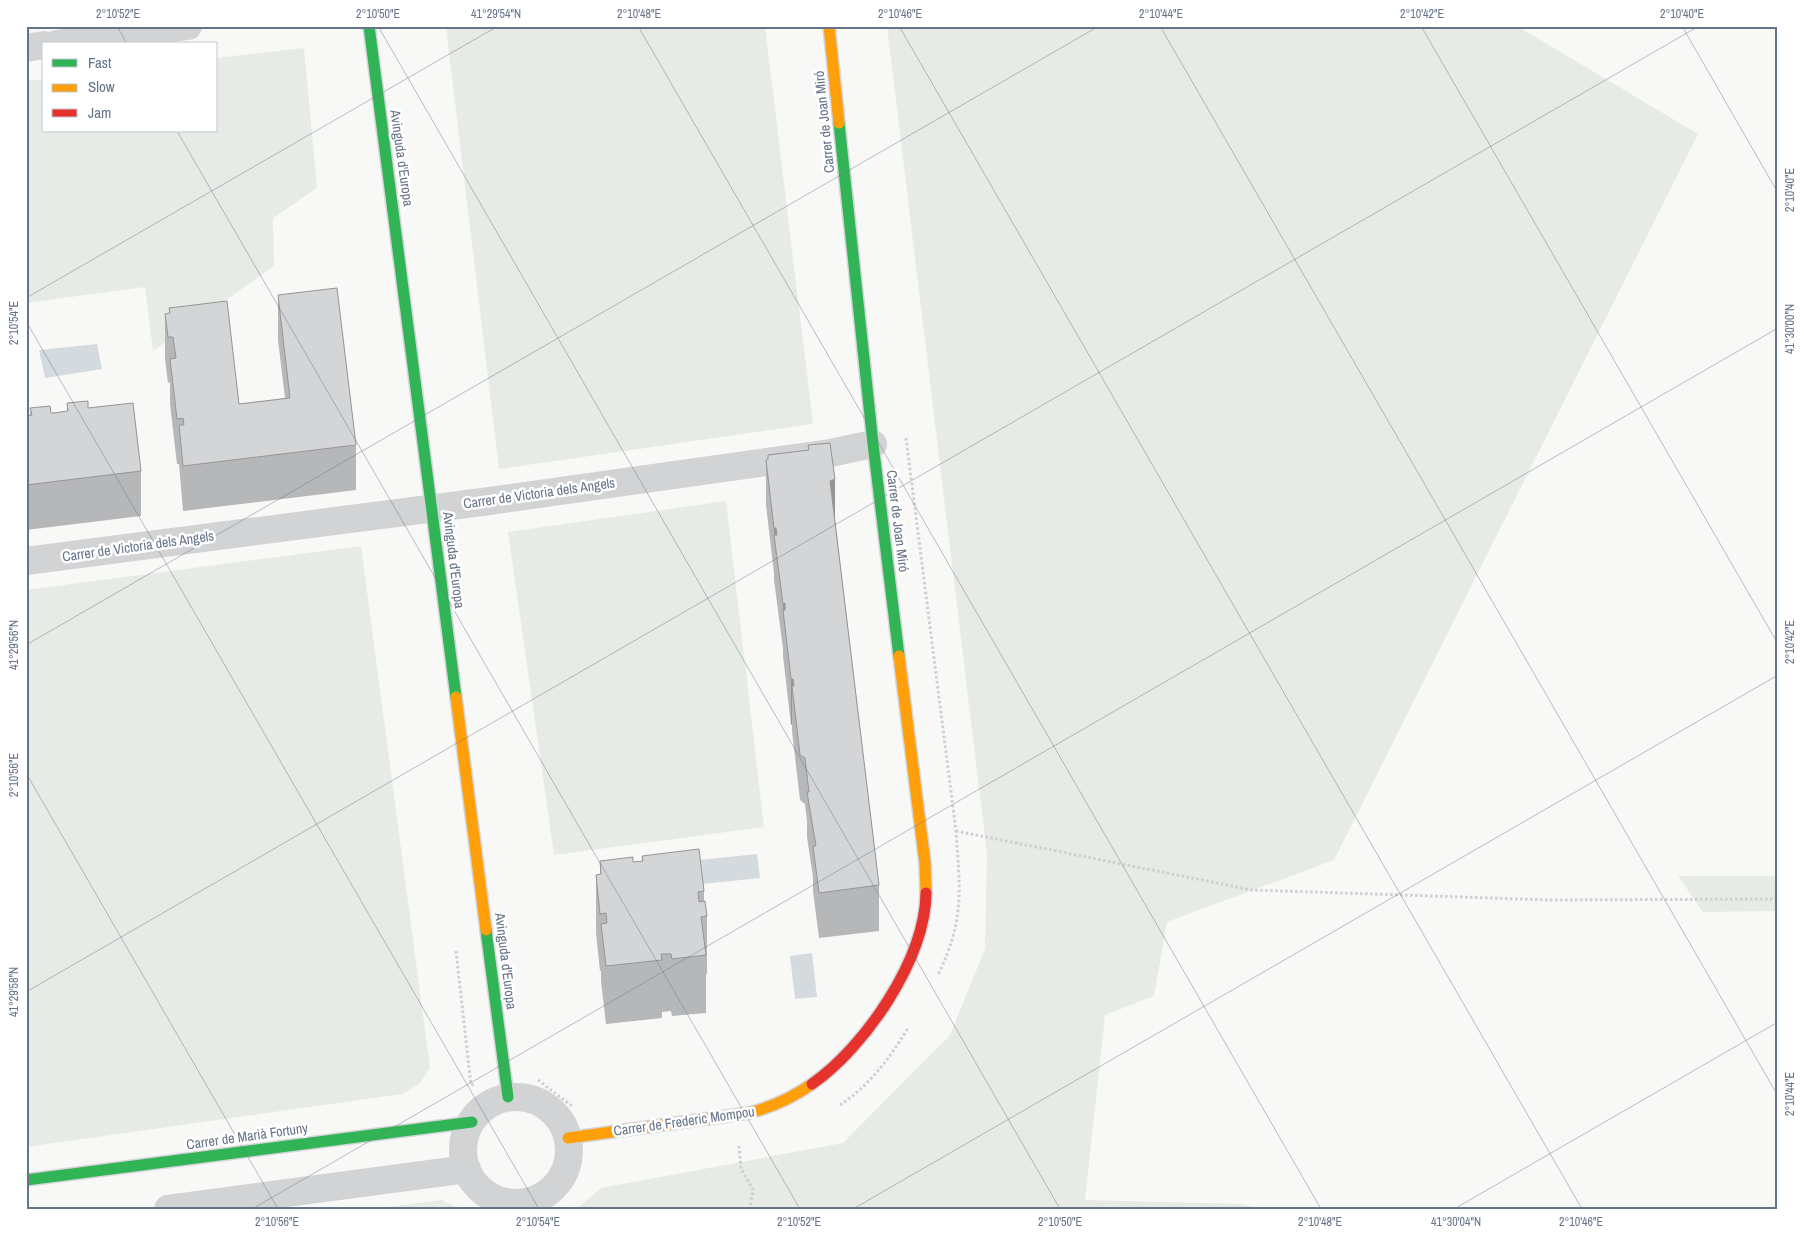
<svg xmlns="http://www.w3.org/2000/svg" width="1804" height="1235" font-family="'Archivo Narrow',sans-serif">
	<rect width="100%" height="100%" fill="#f8f8f7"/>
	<path fill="#e7ebe5" d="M 465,26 L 765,26 L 813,424 L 499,469 L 446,28 Z
		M 887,26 L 1517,26 L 1698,134 L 1334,860 L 1167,922 L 1154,996 L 1105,1015 L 1085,1200 L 1243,1204 L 1259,1209 L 576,1209 L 601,1188 L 843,1143 L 950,1035 L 985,949 L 987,854 Z
		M 304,48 L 317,188 L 273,218 L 274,266 L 153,351 L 145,287 L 26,303 L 26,81 L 44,79 L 44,131 L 216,131 L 216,58 Z
		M 726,501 L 764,827 L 554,855 L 508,532 Z
		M 361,546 L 430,1068 L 419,1084 L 402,1094 L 26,1147 L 26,590 Z
		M 1678,876 L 1778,876 L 1778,911 L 1703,912 Z
		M 441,1200 L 460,1209 L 373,1209 Z"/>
	<path fill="#d5dade" d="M 97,344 L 102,369 L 45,378 L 39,350 Z
		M 757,854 L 760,878 L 702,884 L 699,860 Z
		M 812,953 L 817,997 L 795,999 L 790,956 Z"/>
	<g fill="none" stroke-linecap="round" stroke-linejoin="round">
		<g stroke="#d3d5d7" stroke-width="14">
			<path id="fast" d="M 369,26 L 456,697
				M 839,123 L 873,444 L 899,656
				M 486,930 L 508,1097
				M 26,1180 L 472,1122"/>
		</g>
		<g stroke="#d3d5d7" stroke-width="14">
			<path id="slow" d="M 829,26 L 839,123
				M 899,656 L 925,863 L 926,893
				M 456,697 L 486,930
				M 568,1138 L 749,1113 C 772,1107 792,1098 812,1084"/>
		</g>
		<g stroke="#d3d5d7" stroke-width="14">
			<path id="jam" d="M 812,1084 C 865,1047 925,960 926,893"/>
		</g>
		<path stroke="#cecfd1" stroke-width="3" stroke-dasharray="2.5 2.5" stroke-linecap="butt" d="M 906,438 L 956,831 C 960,890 965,919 938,975
			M 956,831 L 1252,890 L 1551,900 L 1778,899
			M 456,951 L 471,1085 L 475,1084
			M 538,1080 L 572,1106
			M 840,1105 C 869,1086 890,1058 908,1028
			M 739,1146 L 741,1169 L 753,1189 L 750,1209
			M 525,1202 L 526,1209"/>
		<path stroke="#d2d3d4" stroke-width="28" d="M 56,44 L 188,26
			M 26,48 L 44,45
			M 26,561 L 482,502 L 830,453 L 873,444
			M463 1150a53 53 0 1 1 106 0a53 53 0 1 1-106 0Z
			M 168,1209 L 467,1169"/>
		<use href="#fast" stroke="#30b455" stroke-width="11"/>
		<use href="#slow" stroke="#ff9f0a" stroke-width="11"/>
		<use href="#jam" stroke="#e5322d" stroke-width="11"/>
	</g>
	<path fill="#b6b7b9" d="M 278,295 L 356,445 L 356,490 L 183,511 L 179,464 L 177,464 L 170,404 L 170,382 L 168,383 L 165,359 L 165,314 L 169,313 L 169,308 L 239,404 L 285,398 L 278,340 Z
		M 67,403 L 88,408 L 141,471 L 141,516 L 26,530 L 26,416 L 30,416 L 30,408 L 51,413 L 67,411 Z
		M 808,445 L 835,519 L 879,885 L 879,931 L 819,938 L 813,891 L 813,877 L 807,837 L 807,821 L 805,804 L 800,800 L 792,731 L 792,724 L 791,725 L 783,656 L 783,649 L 774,580 L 774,573 L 766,505 L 766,460 L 768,459 L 768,455 L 808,450 Z
		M 600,861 L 633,862 L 704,891 L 704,901 L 707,916 L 707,974 L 706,974 L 706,1013 L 672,1016 L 671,1011 L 662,1012 L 662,1018 L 606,1024 L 601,981 L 601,971 L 600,971 L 596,933 L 596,875 L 600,874 Z"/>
	<path fill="#949596" d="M 835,479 L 835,524 L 830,481 Z
		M 774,528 L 776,528 L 776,548 L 774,535 L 774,574 Z
		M 785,603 L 785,624 L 783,610 L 783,649 L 783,604 Z
		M 791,679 L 793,679 L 793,696 L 792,686 L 792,724 L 791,725 Z"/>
	<path fill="#d4d5d7" stroke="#949596" d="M 337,288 L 356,445 L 183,466 L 179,425 L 184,425 L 183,418 L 177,419 L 170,359 L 176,358 L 173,337 L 168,337 L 165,314 L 170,313 L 169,308 L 227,301 L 239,404 L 290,398 L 278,295 Z
		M 88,401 L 88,408 L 133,403 L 141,471 L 26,485 L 26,416 L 32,415 L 30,408 L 50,406 L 51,413 L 54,413 L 68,411 L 67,403 Z
		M 830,443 L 835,479 L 830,481 L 879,885 L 819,893 L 813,846 L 816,846 L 807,792 L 809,792 L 805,758 L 800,755 L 792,686 L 794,686 L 793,679 L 791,679 L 783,610 L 785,610 L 785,603 L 783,604 L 774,535 L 777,535 L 776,528 L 774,528 L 766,460 L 768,459 L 768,455 L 809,450 L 808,445 Z
		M 699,849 L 704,891 L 698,892 L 699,902 L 705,901 L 707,916 L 701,917 L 706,955 L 672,959 L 671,954 L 661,954 L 662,960 L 606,966 L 601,924 L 607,923 L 606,913 L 600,914 L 596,875 L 601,874 L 600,861 L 633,857 L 633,862 L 643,861 L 642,856 Z"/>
	<path fill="none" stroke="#667389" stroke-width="1" stroke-opacity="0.45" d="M 117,26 L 127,44M 378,26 L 1060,1209M 638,26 L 1321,1209M 899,26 L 1582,1209M 1160,26 L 1778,1096M 1421,26 L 1778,644M 1682,26 L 1778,193M 177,131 L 800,1209M 26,298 L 498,26M 26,321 L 539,1209M 26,645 L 1099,26M 26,773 L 278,1209M 26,992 L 1699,26M 252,1209 L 1778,328M 853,1209 L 1778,675M 1454,1209 L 1778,1022"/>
	<g text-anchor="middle" stroke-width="5" stroke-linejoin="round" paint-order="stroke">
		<g font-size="14" fill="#667389" stroke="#fff">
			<text transform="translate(824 122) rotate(-96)" y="5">Carrer de Joan Miró</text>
			<text transform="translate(402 158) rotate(82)" y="5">Avinguda d'Europa</text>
			<text transform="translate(539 493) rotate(-8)" y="5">Carrer de Victoria dels Angels</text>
			<text transform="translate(898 521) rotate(83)" y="5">Carrer de Joan Miró</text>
			<text transform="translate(138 546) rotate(-8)" y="5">Carrer de Victoria dels Angels</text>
			<text transform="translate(454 560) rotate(83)" y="5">Avinguda d'Europa</text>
			<text transform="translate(506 961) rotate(83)" y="5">Avinguda d'Europa</text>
			<text transform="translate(684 1121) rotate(-8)" y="5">Carrer de Frederic Mompou</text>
			<text transform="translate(247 1136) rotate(-8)" y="5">Carrer de Marià Fortuny</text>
		</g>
	</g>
	<rect width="1804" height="1235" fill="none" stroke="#ffffff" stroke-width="55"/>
	<rect x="42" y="42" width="175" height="90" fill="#ffffff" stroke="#c2c7d0"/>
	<rect x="52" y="59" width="25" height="8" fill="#30b455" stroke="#c2c7d0"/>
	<text x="88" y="68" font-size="15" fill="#667389">Fast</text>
	<rect x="52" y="84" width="25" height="8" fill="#ff9f0a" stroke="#c2c7d0"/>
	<text x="88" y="92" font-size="15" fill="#667389">Slow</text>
	<rect x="52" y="109" width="25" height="8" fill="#e5322d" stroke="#c2c7d0"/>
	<text x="88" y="118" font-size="15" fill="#667389">Jam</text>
	<rect x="28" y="28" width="1748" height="1180" fill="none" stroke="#667389" stroke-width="2"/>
	<g font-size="12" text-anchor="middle" fill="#667389">
		<text x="118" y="18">2°10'52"E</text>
		<text x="378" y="18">2°10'50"E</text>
		<text x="496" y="18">41°29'54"N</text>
		<text x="639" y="18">2°10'48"E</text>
		<text x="900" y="18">2°10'46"E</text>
		<text x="1161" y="18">2°10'44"E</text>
		<text x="1422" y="18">2°10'42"E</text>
		<text x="1682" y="18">2°10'40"E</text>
		<text transform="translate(1790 190) rotate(-90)" y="4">2°10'40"E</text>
		<text transform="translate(14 323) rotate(-90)" y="4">2°10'54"E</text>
		<text transform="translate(1790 329) rotate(-90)" y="4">41°30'00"N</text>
		<text transform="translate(1790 642) rotate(-90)" y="4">2°10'42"E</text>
		<text transform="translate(14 645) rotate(-90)" y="4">41°29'56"N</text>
		<text transform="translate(14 775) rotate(-90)" y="4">2°10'56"E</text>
		<text transform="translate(14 992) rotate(-90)" y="4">41°29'58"N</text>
		<text transform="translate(1790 1094) rotate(-90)" y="4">2°10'44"E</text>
		<text x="277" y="1226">2°10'56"E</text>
		<text x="538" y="1226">2°10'54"E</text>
		<text x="799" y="1226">2°10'52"E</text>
		<text x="1060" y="1226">2°10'50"E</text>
		<text x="1320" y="1226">2°10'48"E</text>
		<text x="1456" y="1226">41°30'04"N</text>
		<text x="1581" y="1226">2°10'46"E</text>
	</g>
</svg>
